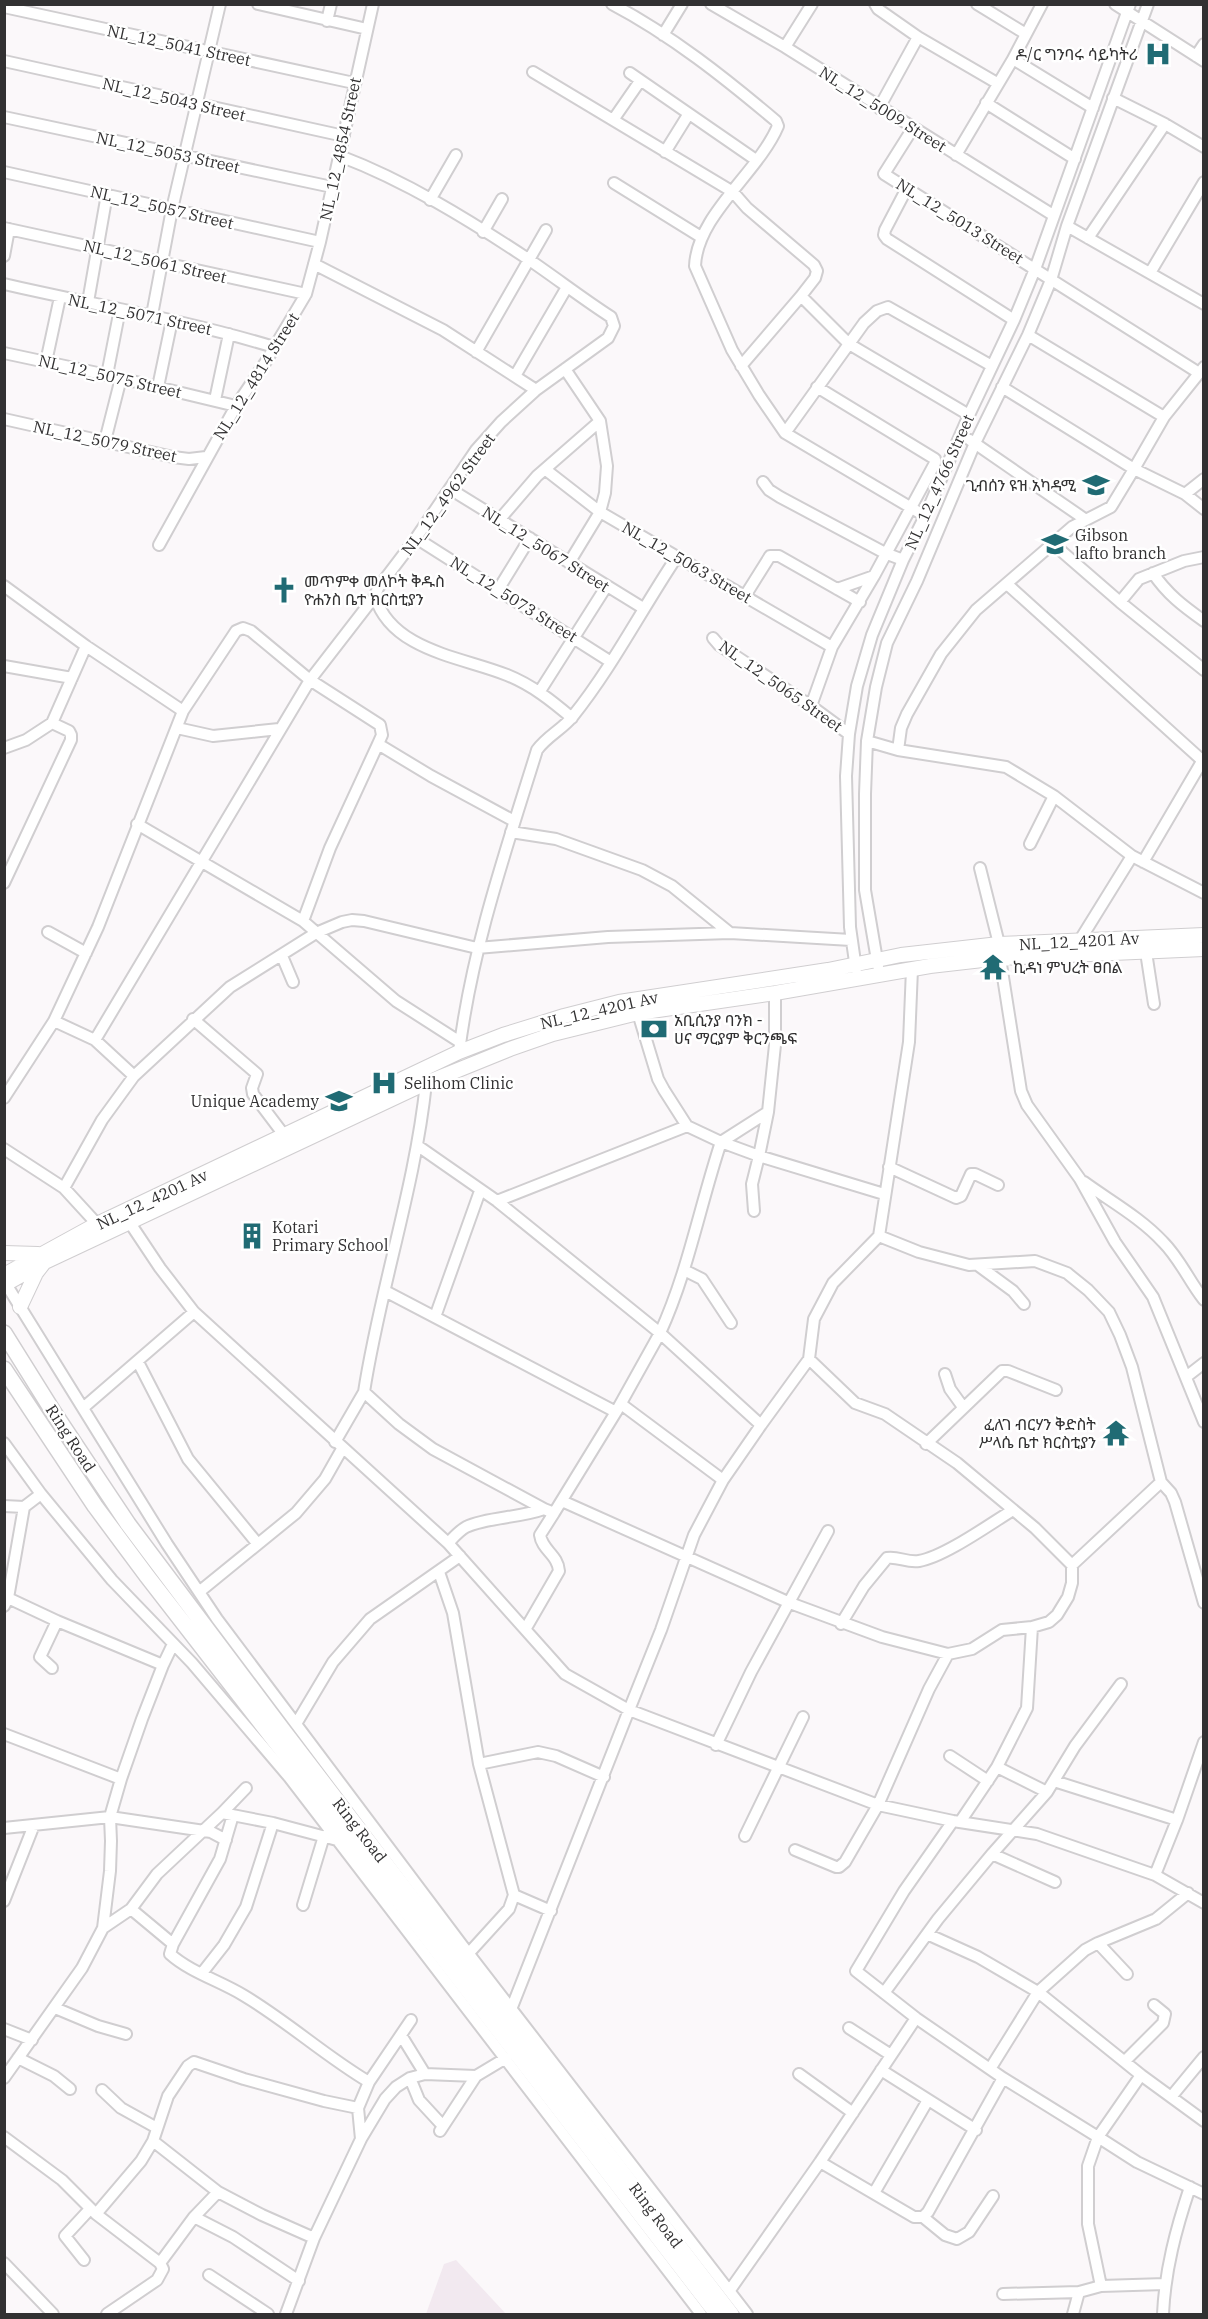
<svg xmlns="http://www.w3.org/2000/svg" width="1208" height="2319" font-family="'IBM Plex Serif','Noto Sans Ethiopic',serif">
	<rect width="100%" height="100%" fill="#fbf8fa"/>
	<path fill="#f2e9f0" d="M 456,2260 L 506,2314 L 426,2314 L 444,2264 Z"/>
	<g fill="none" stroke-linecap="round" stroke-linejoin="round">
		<g stroke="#d0ced0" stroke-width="14">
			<path id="minor" d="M 258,4 L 367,29
				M 612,4 C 671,35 725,78 776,121 L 778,126 C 758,173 697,215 695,266 L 732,350 L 759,395 L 785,433 L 925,516
				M 711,4 L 785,47 L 1053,215
				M 875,4 L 878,9 L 918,37 L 997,83
				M 977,4 L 1026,34
				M 1115,4 L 1204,61
				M 4,7 L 354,83
				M 327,21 L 331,4
				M 663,35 L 682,4
				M 785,47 L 812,4
				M 1196,56 L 1204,44
				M 1013,59 L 1093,108
				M 4,61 L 344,136
				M 533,72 L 733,192 L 747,208 L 814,265 L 817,271 L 815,278 L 801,296
				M 630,73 L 756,160
				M 1113,98 L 1165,124 L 1204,147
				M 986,103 L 1075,159
				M 879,108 L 918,37
				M 4,117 L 332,187
				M 613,120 L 640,81
				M 913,128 L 884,174 L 1199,373
				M 665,152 L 688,115
				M 956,155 L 1013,59 L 1042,4
				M 4,172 L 320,242
				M 614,183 L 701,237
				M 907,188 L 885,230 L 884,235 L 887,239 L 1014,320
				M 430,200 L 456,155
				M 1067,226 L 1204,304
				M 4,228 L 306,294
				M 483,232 L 502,199
				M 1088,238 L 1165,124
				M 4,256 L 9,229
				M 314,264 L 443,330 L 536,390
				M 1150,273 L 1204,182
				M 4,284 C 95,305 185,320 274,347
				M 88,302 L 107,194
				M 152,315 L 172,209 L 220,4
				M 1028,335 L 1164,417
				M 476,352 L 546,230
				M 4,353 L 107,375 L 236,406
				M 46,362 L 60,297
				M 741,366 L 801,296 L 849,344 L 969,415
				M 565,369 L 600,421 L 607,466 L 605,493 L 600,512 L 569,563
				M 107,375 L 120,309
				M 515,376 L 567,287
				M 158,387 L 172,320
				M 1002,387 L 1134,469 L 1164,417 L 1204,367
				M 215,400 L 229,334
				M 4,419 L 173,457 L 189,459 L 206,457
				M 785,433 L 864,323 L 877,311 L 888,307 L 992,366
				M 970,440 L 1086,520
				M 105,441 L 121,378
				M 546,470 L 600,512 L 832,647
				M 763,482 L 769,490 L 780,497 L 885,553 L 903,560
				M 450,489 L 643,608
				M 1185,494 L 1204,479
				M 500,519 L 537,476 L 600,421
				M 416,538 L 611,662
				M 1052,543 L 1120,602 L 1204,670
				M 159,545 L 236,406 L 265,363 L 306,294 L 320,242 L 373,4
				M 1153,573 C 1167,594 1183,606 1204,621
				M 1007,584 L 1204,762
				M 4,586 L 86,646 L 183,711
				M 837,589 L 874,576
				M 498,590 L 530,538
				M 375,596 C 391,651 463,657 507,675 C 532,685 552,701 572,718
				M 745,596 L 770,556 L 779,556 L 860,602
				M 1120,602 L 1139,579 L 1184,561 L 1204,557
				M 713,638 L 719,645 L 811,706 L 849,734
				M 4,666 L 72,678
				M 540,691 L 606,587
				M 811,706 L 832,647 L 874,576 L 935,463 L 935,459 L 817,387
				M 177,728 L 213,736 L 279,729
				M 867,741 L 898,750 L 1006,767 L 1054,796 L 1132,856 L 1204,893
				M 4,748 L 26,740 L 52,723 L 86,646
				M 898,750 L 901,728 L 907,714 L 941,654 L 976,610 L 1072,527 L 1111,507 L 1134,469 L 1185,494 L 1204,509
				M 137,824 L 303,921 L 396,1001 L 460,1042
				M 511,832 L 556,839 L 642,870 L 672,886 L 730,933 L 851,940
				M 1030,844 L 1054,796
				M 1143,862 L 1204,758
				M 980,868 L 999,944
				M 4,883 L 71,740 L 71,735 L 69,731 L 52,723
				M 303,921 L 330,848 L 378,744
				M 48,932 L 86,953
				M 1080,940 L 1132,856
				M 1146,952 L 1154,1004
				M 282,956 L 293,982
				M 1000,958 L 1021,1091 L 1027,1105 L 1080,1179 L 1115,1242 L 1153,1297 L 1204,1422
				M 878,966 L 865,890 L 865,794 L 867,741 L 876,687 L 887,643 L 917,581 L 975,443 L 1028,335 L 1051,280 L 1067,226 L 1148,4
				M 856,969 L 850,927 L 846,776 L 849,734 L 857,686 L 872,635 L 903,560 L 925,516 L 969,415 L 1014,320 L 1035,269 L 1130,4
				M 638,1013 L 658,1079 L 664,1090 L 687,1126 L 721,1142 C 700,1205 688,1272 660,1333 L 761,1425 L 723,1480 L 694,1535 L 661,1630 L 629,1710 L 878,1805 L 953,1821 L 1037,1834 L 1155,1875 L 1204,1903
				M 193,1019 L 257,1074 L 252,1088 L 253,1094 L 284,1135
				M 54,1021 L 95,1040 L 134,1076
				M 95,1040 L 310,680 L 375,596 L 378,588 L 416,538 L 476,450 L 501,422 L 536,390 L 608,338 L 614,326 L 611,317 C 583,299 556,278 528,259 C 469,220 406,181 340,156
				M 459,1052 C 472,948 506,850 537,750 C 547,736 563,729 573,716 C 611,669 642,609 676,558
				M 426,1083 C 415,1188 380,1288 364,1392 L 399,1424 L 433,1449 L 544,1509
				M 4,1098 L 54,1021 L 98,927 L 183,711 L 236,631 L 243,628 L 251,631 L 310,680 L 380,725 L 382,735 L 378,744 L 431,776 L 514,821
				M 768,1112 L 759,1156 L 884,1194
				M 721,1142 L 768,1112 L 775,1045 L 775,993
				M 721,1142 L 759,1156 L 752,1184 L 754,1211
				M 418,1146 L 497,1201 L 660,1333 L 616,1412 L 554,1513 L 544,1509 C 520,1518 487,1517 466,1527 C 459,1531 453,1538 448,1543
				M 4,1149 L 64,1188 L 97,1224
				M 889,1167 L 956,1198 L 961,1196 L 971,1174 L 975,1174 L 998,1185
				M 1084,1182 C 1110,1201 1141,1218 1163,1242 C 1180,1259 1189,1281 1204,1300
				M 64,1188 L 102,1120 L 134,1076 L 230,987 L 316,933 L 342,922 L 352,920 L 364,921 L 477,948 L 608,937 L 730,933
				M 497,1201 L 687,1126
				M 130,1223 L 160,1268 L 194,1312 L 448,1543 L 565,1674 L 629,1710 L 512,2007
				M 879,1236 L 919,1252 L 969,1265 L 1035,1261 L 1067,1273 L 1088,1290 L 1109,1312 L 1120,1335 L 1132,1367 L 1161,1482
				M 979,1266 L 1013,1291 L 1024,1304
				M 684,1270 L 702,1279 L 731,1323
				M 6,1284 L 167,1544 L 217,1619 L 462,1945 L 747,2314
				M 385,1291 L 616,1412
				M 435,1317 L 480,1191
				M 138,1362 L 188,1459 L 257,1543
				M 945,1374 L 950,1389 L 963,1407
				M 1186,1377 L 1204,1363
				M 621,1404 L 723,1480
				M 83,1408 L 194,1312
				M 761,1425 L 809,1359
				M 335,1442 L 364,1392
				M 4,1443 L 41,1494 L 112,1580 L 192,1663 L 289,1777 L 701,2314
				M 926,1444 L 1002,1371 L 1008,1371 L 1056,1390
				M 562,1501 L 790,1603 L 882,1637 L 948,1654 L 972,1649 L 1002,1630 L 1032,1627 L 1049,1622 L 1057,1615 L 1068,1597 L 1072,1583 L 1072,1565 L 1035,1528 L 957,1463 L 885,1414 L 855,1403 L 809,1359 L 814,1319 L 833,1283 L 879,1236 L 909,1042 L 912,969
				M 4,1506 L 24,1507
				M 1072,1565 L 1161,1482 L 1171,1493 L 1175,1502 L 1204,1603
				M 439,1572 L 453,1613 L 479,1764 L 514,1895 L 509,1909 L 469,1953
				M 199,1592 L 296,1513 L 325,1479 L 342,1449
				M 8,1598 L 57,1621 L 163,1665
				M 4,1606 L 8,1598 L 24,1507 L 41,1494
				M 841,1624 L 864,1586 L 887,1558 C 898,1556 907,1563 919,1561 C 944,1557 990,1524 1013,1510
				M 526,1628 L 559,1571 C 558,1555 542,1550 540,1535 L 554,1513
				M 52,1668 L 40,1657 L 57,1621
				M 296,1724 L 333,1662 L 370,1619 L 460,1556
				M 4,1734 L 121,1779
				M 716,1745 L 751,1672 L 828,1531
				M 950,1756 L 988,1781
				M 479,1764 L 538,1752 L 556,1756 L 604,1777
				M 997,1767 L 1047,1792
				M 1054,1781 L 1177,1820 L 1155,1875
				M 222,1813 L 246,1788
				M 233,1815 L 220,1859 L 173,1944 L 170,1954 C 190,1972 220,1981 243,1995 C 287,2021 325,2056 369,2082
				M 1177,1820 L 1204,1742
				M 953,1821 L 904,1891 L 856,1971 L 916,2018 L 1003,2078 L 1098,2137 L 1088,2166 L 1088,2224 L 1101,2286 L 1079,2292 L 1003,2294
				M 960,1822 L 997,1767 L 1027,1708 L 1032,1627
				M 4,1828 L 110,1817 L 211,1832 L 226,1840
				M 745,1836 L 803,1717
				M 795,1850 L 836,1867 L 839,1867 L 845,1862 L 878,1805 L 929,1689 L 948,1654
				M 992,1854 L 1055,1882
				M 514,1895 L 551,1911
				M 4,1901 L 34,1825
				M 303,1905 L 324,1836
				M 131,1909 L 173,1944
				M 103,1928 L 131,1909 L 157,1874 L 222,1813 L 273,1823 L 337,1840
				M 927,1934 L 978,1957 L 1038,1992 L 1141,2075 L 1098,2137 L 1137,2162 L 1204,2194
				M 1098,1943 L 1127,1974
				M 202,1973 L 224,1945 L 246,1907 L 273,1823
				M 884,1993 L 938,1919 L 992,1854 L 1047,1792 L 1075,1746 L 1121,1684
				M 55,2008 L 98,2026 L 126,2034
				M 849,2028 L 891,2055
				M 4,2029 L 32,2040
				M 401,2035 L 425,2074
				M 18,2058 L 54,2076 L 70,2089
				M 1125,2061 L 1163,2023 L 1165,2014 L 1154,2005
				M 990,2069 L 1038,1992 L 1085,1950 L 1098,1943 L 1156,1919 L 1188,1893
				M 881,2070 L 976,2130
				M 799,2074 L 853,2113
				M 1141,2075 L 1204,2121
				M 4,2078 L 82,1968 L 103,1928 L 110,1871 L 111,1841 L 110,1817 L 121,1779 L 142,1719 L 163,1665 L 173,1644
				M 410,2078 L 419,2100 L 443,2126
				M 102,2090 L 121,2108 L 157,2128
				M 1171,2097 L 1204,2057
				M 440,2131 L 476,2076
				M 4,2137 L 62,2180 L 96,2214 L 160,2263 L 163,2269 L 157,2280 L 107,2314
				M 361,2139 L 358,2108 L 369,2082 L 411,2020
				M 153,2141 L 218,2192 L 262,2215 L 314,2238
				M 820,2162 L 914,2217 L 923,2217 L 928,2212 L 1003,2078
				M 874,2193 L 928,2100
				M 96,2214 L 141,2161 L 153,2141 L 168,2096 L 188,2066 L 194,2062 L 244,2079 L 324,2101 L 358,2108
				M 194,2217 L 233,2237 L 299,2281
				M 923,2217 L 945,2235 L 957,2239 L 969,2232 L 993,2196
				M 84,2260 L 65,2236 L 90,2209
				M 4,2263 L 53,2314
				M 160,2263 L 194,2217 L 218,2192
				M 209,2275 L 268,2314
				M 1101,2286 L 1165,2284
				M 730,2290 L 820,2162 L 916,2018
				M 286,2314 L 314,2238 L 361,2139 L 385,2099 L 396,2087 L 410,2078 L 425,2074 L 476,2076 L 506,2058
				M 1073,2314 L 1079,2292
				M 1163,2314 C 1165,2270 1176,2229 1190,2187"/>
		</g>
		<g stroke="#d0ced0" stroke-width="16">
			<path id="major" d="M 4,1253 L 38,1254
				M 4,1275 L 97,1224 L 459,1052 L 503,1035 L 564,1016 L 619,1002 L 828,970 L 901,955 L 999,944 L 1204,935
				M 4,1285 L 45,1262 L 426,1083 L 510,1049 L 553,1034 L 638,1013 L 775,993 L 930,966 L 1000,958 L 1204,949
				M 20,1307 L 36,1273 L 43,1264"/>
		</g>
		<g stroke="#d0ced0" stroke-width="18">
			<path id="highway" d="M 4,1333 L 54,1413 L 128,1524 L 282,1729 L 731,2314
				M 4,1369 L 95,1506 L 147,1576 L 413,1919 L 717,2314"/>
		</g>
		<use href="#minor" stroke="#fff" stroke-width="10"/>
		<use href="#major" stroke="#fff" stroke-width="14"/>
		<use href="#highway" stroke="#fff" stroke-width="15"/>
	</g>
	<defs>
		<g id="hospital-bare" transform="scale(2.07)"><path d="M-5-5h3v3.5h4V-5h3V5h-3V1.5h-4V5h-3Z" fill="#206b74" stroke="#fff" stroke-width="2.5" paint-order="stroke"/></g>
		<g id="school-bare" transform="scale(2.07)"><path d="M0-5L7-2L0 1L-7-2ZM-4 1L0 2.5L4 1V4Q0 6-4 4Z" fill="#206b74" stroke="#fff" stroke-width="2.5" paint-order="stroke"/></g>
		<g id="church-bare" transform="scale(2.07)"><path d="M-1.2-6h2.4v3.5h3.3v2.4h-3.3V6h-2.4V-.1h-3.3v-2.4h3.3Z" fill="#206b74" stroke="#fff" stroke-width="2.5" paint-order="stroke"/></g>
		<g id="temple-bare" transform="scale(2.07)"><path d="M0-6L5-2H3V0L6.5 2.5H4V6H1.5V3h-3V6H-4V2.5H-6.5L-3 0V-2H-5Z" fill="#206b74" stroke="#fff" stroke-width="2.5" paint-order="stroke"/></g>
		<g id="bank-bare" transform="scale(2.07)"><path d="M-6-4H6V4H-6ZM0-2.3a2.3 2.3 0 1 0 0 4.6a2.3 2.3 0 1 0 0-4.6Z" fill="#206b74" stroke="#fff" stroke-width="2.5" paint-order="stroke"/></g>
		<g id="building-bare" transform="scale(2.07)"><path d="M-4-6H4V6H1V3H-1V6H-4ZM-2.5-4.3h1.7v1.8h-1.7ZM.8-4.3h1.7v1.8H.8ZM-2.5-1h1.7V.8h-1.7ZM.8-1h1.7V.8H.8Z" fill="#206b74" stroke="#fff" stroke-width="2.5" paint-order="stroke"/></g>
	</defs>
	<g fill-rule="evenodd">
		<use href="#hospital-bare" x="1158" y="54"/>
		<use href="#school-bare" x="1096" y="485"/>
		<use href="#school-bare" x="1055" y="544"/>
		<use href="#church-bare" x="284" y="590"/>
		<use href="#temple-bare" x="993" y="967"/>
		<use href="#bank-bare" x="654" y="1029"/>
		<use href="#hospital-bare" x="384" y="1083"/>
		<use href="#school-bare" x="339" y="1101"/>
		<use href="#building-bare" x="252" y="1236"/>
		<use href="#temple-bare" x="1116" y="1433"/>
	</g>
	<g text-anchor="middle" stroke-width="5" stroke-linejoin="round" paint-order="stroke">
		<g font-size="16" fill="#323132" stroke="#fff">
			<text transform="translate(179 45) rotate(12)" y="6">NL_12_5041 Street</text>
			<text transform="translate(174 99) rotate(13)" y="6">NL_12_5043 Street</text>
			<text transform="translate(883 109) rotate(32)" y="6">NL_12_5009 Street</text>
			<text transform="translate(340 149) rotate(-78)" y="6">NL_12_4854 Street</text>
			<text transform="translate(168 152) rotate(12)" y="6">NL_12_5053 Street</text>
			<text transform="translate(162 207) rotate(13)" y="6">NL_12_5057 Street</text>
			<text transform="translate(960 221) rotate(32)" y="6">NL_12_5013 Street</text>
			<text transform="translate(155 261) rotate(13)" y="6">NL_12_5061 Street</text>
			<text transform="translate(140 314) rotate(12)" y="6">NL_12_5071 Street</text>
			<text transform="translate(110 376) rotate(13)" y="6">NL_12_5075 Street</text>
			<text transform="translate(256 376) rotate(-58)" y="6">NL_12_4814 Street</text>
			<text transform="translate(105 441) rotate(12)" y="6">NL_12_5079 Street</text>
			<text transform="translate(939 482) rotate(-66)" y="6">NL_12_4766 Street</text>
			<text transform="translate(448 494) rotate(-54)" y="6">NL_12_4962 Street</text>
			<text transform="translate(546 549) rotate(32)" y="6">NL_12_5067 Street</text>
			<text transform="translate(687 562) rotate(30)" y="6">NL_12_5063 Street</text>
			<text transform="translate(514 599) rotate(32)" y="6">NL_12_5073 Street</text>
			<text transform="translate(781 686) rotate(35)" y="6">NL_12_5065 Street</text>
			<text transform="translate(1079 941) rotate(-3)" y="6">NL_12_4201 Av</text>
			<text transform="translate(599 1010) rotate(-13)" y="6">NL_12_4201 Av</text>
			<text transform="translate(152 1199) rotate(-25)" y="6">NL_12_4201 Av</text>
			<text transform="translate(71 1438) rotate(57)" y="6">Ring Road</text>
			<text transform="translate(360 1830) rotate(52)" y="6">Ring Road</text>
			<text transform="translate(656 2215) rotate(53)" y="6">Ring Road</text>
		</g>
		<g font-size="16" fill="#323132" stroke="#fff" text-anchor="start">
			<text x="1138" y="60" text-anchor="end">ዶ/ር ግንባሩ ሳይካትሪ</text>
			<text x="1076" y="491" text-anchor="end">ጊብሰን ዩዝ አካዳሚ</text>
			<text x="1075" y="541">Gibson<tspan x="1075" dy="18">lafto branch</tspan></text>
			<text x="304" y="587">መጥምቀ መለኮት ቅዱስ<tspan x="304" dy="18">ዮሐንስ ቤተ ክርስቲያን</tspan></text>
			<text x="1013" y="973">ኪዳነ ምህረት ፀበል</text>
			<text x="674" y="1026">አቢሲንያ ባንክ -<tspan x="674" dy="18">ሀና ማርያም ቅርንጫፍ</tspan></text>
			<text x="404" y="1089">Selihom Clinic</text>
			<text x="319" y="1107" text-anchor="end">Unique Academy</text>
			<text x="272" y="1233">Kotari<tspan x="272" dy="18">Primary School</tspan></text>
			<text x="1096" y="1430" text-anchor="end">ፈለገ ብርሃን ቅድስት<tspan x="1096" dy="18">ሥላሴ ቤተ ክርስቲያን</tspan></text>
		</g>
	</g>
	<rect width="1208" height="2319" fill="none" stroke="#323132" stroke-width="12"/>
</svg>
